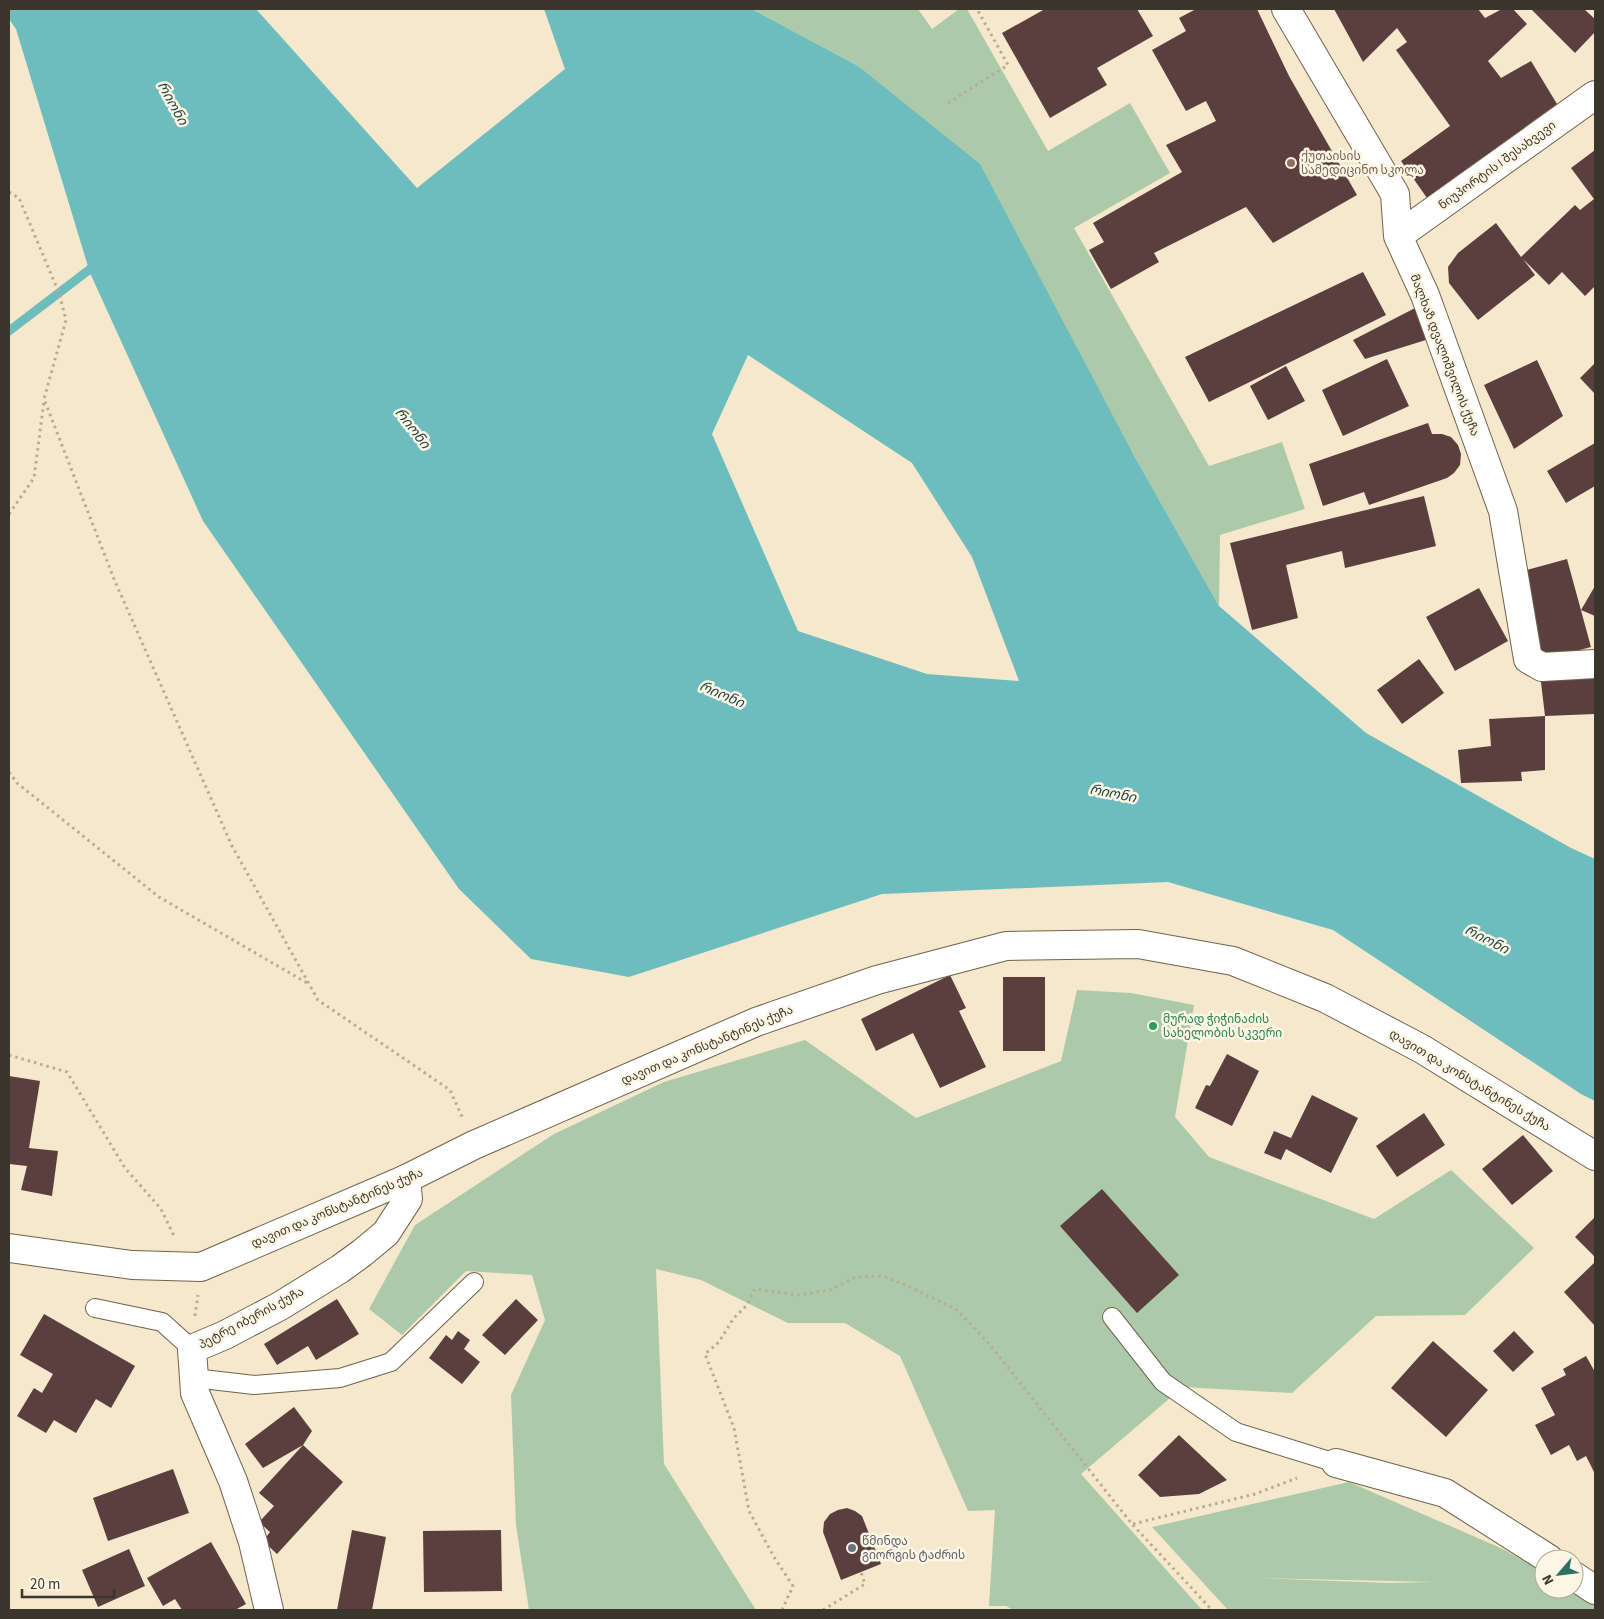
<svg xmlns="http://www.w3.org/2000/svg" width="1604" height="1619" font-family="'Source Sans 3','Noto Sans Georgian',sans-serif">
	<rect width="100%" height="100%" fill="#f5e8cc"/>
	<path fill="#accaa9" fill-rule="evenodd" d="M 752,9 L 918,9 L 932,29 L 959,9 L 967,9 L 1048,151 L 1130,103 L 1170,173 L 1074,228 L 1209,466 L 1282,442 L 1305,509 L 1220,535 L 1219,606 L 1132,452 L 858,66 Z
		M 1077,990 L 1131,993 L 1194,1005 L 1175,1117 L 1209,1157 L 1374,1219 L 1451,1170 L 1534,1248 L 1465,1315 L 1376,1316 L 1292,1393 L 1183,1387 L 1081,1474 L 1202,1610 L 1013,1610 L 1006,1606 L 989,1606 L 995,1510 L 968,1511 L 900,1356 L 845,1323 L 788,1323 L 701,1280 L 656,1269 L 664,1464 L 756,1610 L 529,1610 L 516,1525 L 511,1395 L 545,1320 L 532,1275 L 466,1271 L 402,1335 L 369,1309 L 415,1225 L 554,1134 L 664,1082 L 805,1040 L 916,1118 L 1061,1061 Z
		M 1349,1482 L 1503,1549 L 1544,1572 L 1544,1589 L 1574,1589 L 1595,1600 L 1595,1610 L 1228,1610 L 1152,1527 ZM 1254,1578 L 1432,1582 L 1389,1583 Z"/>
	<path fill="#6dbdbe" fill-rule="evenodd" d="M 9,9 L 256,9 L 417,188 L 565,69 L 544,9 L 752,9 L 858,66 L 980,164 L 1132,452 L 1219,606 L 1366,733 L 1571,848 L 1595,859 L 1595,1101 L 1581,1094 L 1333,930 L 1168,882 L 882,894 L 629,977 L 531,959 L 459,889 L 203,521 L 90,273 L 16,29 L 9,19 ZM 748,355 L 912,463 L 972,557 L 1019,681 L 927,674 L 798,631 L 712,434 Z"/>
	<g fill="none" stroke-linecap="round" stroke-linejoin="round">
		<path stroke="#6dbdbe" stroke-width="9" d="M 9,331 L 98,263"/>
	</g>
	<path fill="#5b3f3e" d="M 1045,9 L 1137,9 L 1153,36 L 1097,68 L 1107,85 L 1050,118 L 1002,33 Z
		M 1196,9 L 1257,9 L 1289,76 L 1357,195 L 1273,243 L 1246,207 L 1154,253 L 1159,262 L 1111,289 L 1089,250 L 1104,242 L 1093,223 L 1182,172 L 1166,145 L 1216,121 L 1206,101 L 1186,111 L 1152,50 L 1186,31 L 1179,18 Z
		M 1334,9 L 1478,9 L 1485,18 L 1502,9 L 1513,9 L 1527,24 L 1488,61 L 1501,78 L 1531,61 L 1557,104 L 1427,198 L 1401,161 L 1450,126 L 1396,50 L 1407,42 L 1397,28 L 1363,62 Z
		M 1531,9 L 1584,9 L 1595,19 L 1595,32 L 1575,53 Z
		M 1595,150 L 1595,286 L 1585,296 L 1562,272 L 1549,285 L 1523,259 L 1535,275 L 1478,320 L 1449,283 L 1448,267 L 1458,253 L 1496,223 L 1521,257 L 1575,205 L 1580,210 L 1594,199 L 1571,168 Z
		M 1363,272 L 1386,315 L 1209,402 L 1185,357 Z
		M 1417,307 L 1429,339 L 1365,359 L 1353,340 Z
		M 1387,359 L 1409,406 L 1343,436 L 1322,390 Z
		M 1537,360 L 1563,416 L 1514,449 L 1484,385 Z
		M 1595,363 L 1595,394 L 1580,378 Z
		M 1286,366 L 1305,401 L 1268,420 L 1250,386 Z
		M 1428,423 L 1432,434 L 1442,434 L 1451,437 L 1458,445 L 1461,454 L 1460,465 L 1454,473 L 1447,478 L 1369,505 L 1364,492 L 1323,506 L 1309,464 Z
		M 1595,443 L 1595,486 L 1566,503 L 1547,471 Z
		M 1424,496 L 1436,546 L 1345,568 L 1342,551 L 1286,565 L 1298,618 L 1252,630 L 1230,543 Z
		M 1567,559 L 1591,647 L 1543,660 L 1519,572 Z
		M 1595,586 L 1595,616 L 1581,610 Z
		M 1479,588 L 1508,641 L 1455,671 L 1426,617 Z
		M 1419,659 L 1444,693 L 1402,724 L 1377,690 Z
		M 1540,674 L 1595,674 L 1595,714 L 1545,716 L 1545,770 L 1521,772 L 1522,781 L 1461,783 L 1458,750 L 1491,746 L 1489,719 L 1545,716 Z
		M 950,975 L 966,1008 L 959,1011 L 986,1067 L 940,1088 L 913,1033 L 876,1051 L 861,1019 Z
		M 1003,977 L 1045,977 L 1045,1051 L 1003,1051 Z
		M 1227,1054 L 1259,1071 L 1232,1126 L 1195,1108 L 1206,1085 L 1210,1086 Z
		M 9,1076 L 40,1081 L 29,1148 L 58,1151 L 52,1196 L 21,1190 L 27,1166 L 9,1164 Z
		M 1312,1095 L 1358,1118 L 1331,1173 L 1286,1149 L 1281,1160 L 1264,1153 L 1274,1131 L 1291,1138 Z
		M 1424,1113 L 1445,1145 L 1397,1177 L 1376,1146 Z
		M 1523,1135 L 1553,1171 L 1512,1205 L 1482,1169 Z
		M 1102,1189 L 1179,1275 L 1137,1313 L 1060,1226 Z
		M 1595,1217 L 1595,1257 L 1575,1237 Z
		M 1595,1262 L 1595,1326 L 1564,1292 Z
		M 337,1299 L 359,1334 L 316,1360 L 308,1346 L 277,1365 L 264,1344 Z
		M 516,1299 L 538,1320 L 505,1355 L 482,1335 Z
		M 44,1314 L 135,1366 L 111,1408 L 96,1399 L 76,1433 L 54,1420 L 46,1433 L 17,1416 L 34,1388 L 42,1393 L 53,1374 L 20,1355 Z
		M 458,1331 L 470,1340 L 464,1349 L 480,1362 L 462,1384 L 429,1358 L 446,1335 L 452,1340 Z
		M 1514,1331 L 1534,1352 L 1513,1372 L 1493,1351 Z
		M 1433,1341 L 1488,1390 L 1446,1437 L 1391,1388 Z
		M 1586,1356 L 1595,1372 L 1595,1474 L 1586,1456 L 1577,1461 L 1569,1445 L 1551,1455 L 1535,1425 L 1555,1415 L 1541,1388 L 1566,1375 L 1563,1369 Z
		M 294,1407 L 312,1431 L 303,1445 L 343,1482 L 277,1554 L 263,1541 L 270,1532 L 259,1522 L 274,1506 L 259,1493 L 303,1445 L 263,1468 L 245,1444 Z
		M 1179,1435 L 1227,1480 L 1199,1494 L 1160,1497 L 1138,1475 Z
		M 173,1469 L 189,1513 L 108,1541 L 93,1498 Z
		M 847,1508 L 855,1511 L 862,1516 L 881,1564 L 841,1580 L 823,1532 L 824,1522 L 830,1514 L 838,1510 Z
		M 352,1530 L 386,1537 L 372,1610 L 337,1610 Z
		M 501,1530 L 502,1591 L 424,1592 L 423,1531 Z
		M 211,1542 L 246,1604 L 235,1610 L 182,1610 L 175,1599 L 163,1606 L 147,1578 Z
		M 129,1549 L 145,1586 L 98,1607 L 82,1570 Z"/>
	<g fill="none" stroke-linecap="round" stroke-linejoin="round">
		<g stroke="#6f634b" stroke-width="20">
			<path id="lane" d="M 95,1308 L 162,1322 L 192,1349
				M 1112,1317 L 1163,1382 L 1236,1432 L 1336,1463
				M 194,1378 L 254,1385 L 340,1378 L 391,1362 L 474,1282"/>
		</g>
		<g stroke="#6f634b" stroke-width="30">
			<path id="street" d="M 1286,9 L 1395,194 L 1398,236 L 1425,295 L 1503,511 L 1528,659 L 1542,667 L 1595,664
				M 1398,236 L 1595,95
				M 1336,1463 L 1445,1493 L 1549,1559
				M 1574,1576 L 1595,1590
				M 269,1610 L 253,1542 L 233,1481 L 195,1393 L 192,1349 L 225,1335 L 280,1306 L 340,1269 L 362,1253 L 386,1233 L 408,1199 L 406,1179"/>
		</g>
		<g stroke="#6f634b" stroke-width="30">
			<path id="secondary" d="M 9,1248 L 132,1265 L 201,1267 L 406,1179 L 474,1145 L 756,1022 L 877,980 L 1006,946 L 1138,944 L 1233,961 L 1325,998 L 1422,1049 L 1595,1156"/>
		</g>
		<path stroke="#b6ac96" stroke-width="3" stroke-dasharray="2.5 4" stroke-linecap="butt" d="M 948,103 L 1008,65 L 977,9
			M 9,192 L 19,198 L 59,293 L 66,320 L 44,399 L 114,579 L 232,846 L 318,1000 L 450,1090 L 463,1119
			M 9,514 L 34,478 L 44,401
			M 9,772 L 17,783 L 159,897 L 307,983
			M 9,1055 L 67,1072 L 125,1168 L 161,1209 L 174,1236
			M 195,1316 L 198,1295
			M 1133,1524 L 1255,1494 L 1297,1478
			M 782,1610 L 793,1586 L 774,1557 L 749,1511 L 734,1428 L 705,1354 L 719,1342 L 733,1319 L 747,1305 L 755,1289 L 798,1295 L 830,1290 L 856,1277 L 883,1276 L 906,1285 L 957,1310 L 991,1346 L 1132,1524 L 1212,1610
			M 823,1610 L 865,1584 L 861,1572"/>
		<use href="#lane" stroke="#fff" stroke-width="18"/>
		<use href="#street" stroke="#fff" stroke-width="28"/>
		<use href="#secondary" stroke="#fff" stroke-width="28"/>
	</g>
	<circle fill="#8d6e63" stroke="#fdf6e5" stroke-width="2" cx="1291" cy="163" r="5"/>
	<circle fill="#2e9e5b" stroke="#fdf6e5" stroke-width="2" cx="1153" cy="1026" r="5"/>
	<circle fill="#6b7280" stroke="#fdf6e5" stroke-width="2" cx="852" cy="1548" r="5"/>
	<g text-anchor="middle" stroke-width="5" stroke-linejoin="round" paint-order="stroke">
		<g font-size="12" fill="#785e54" stroke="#fdf6e5" text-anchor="start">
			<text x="1301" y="160">ქუთაისის<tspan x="1301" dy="14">სამედიცინო სკოლა</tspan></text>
		</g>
		<g font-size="12" fill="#3b362b" stroke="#fdf6e5">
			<text transform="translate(1497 165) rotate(-36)" y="4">ნიუპორტის I შესახვევი</text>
			<text transform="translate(1445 355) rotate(69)" y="4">მალხაზ დვალიშვილის ქუჩა</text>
			<text transform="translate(707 1045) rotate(-23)" y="4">დავით და კონსტანტინეს ქუჩა</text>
			<text transform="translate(1470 1080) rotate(31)" y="4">დავით და კონსტანტინეს ქუჩა</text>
			<text transform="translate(337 1208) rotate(-23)" y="4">დავით და კონსტანტინეს ქუჩა</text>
			<text transform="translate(251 1318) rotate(-28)" y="4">პეტრე იბერის ქუჩა</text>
		</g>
		<g font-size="12" fill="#27864d" stroke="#fdf6e5" text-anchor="start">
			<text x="1163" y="1023">მურად ჭიჭინაძის<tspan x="1163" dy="14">სახელობის სკვერი</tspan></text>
		</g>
		<g font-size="12" fill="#5b616d" stroke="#fdf6e5" text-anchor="start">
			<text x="862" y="1545">წმინდა<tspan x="862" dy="14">გიორგის ტაძრის</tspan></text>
		</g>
		<g font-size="14" font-style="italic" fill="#1d4444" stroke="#fdf6e5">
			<text transform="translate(173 103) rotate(61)" y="5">რიონი</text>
			<text transform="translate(413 428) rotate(52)" y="5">რიონი</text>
			<text transform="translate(722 694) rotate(23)" y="5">რიონი</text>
			<text transform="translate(1113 793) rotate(11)" y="5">რიონი</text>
			<text transform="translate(1487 939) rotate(27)" y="5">რიონი</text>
		</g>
	</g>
	<rect width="1604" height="1619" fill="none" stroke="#3b362b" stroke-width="20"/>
	<g transform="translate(1559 1574) rotate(242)"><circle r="24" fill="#fdf6e5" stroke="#afa99b"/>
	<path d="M0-4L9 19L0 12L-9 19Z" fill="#2e7162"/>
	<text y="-8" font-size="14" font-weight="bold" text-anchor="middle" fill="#3b362b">N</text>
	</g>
	<path d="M22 1589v8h92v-8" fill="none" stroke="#3b362b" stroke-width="2.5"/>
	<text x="30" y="1589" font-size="15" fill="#3b362b" stroke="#fdf6e5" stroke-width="4" paint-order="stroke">20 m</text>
</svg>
